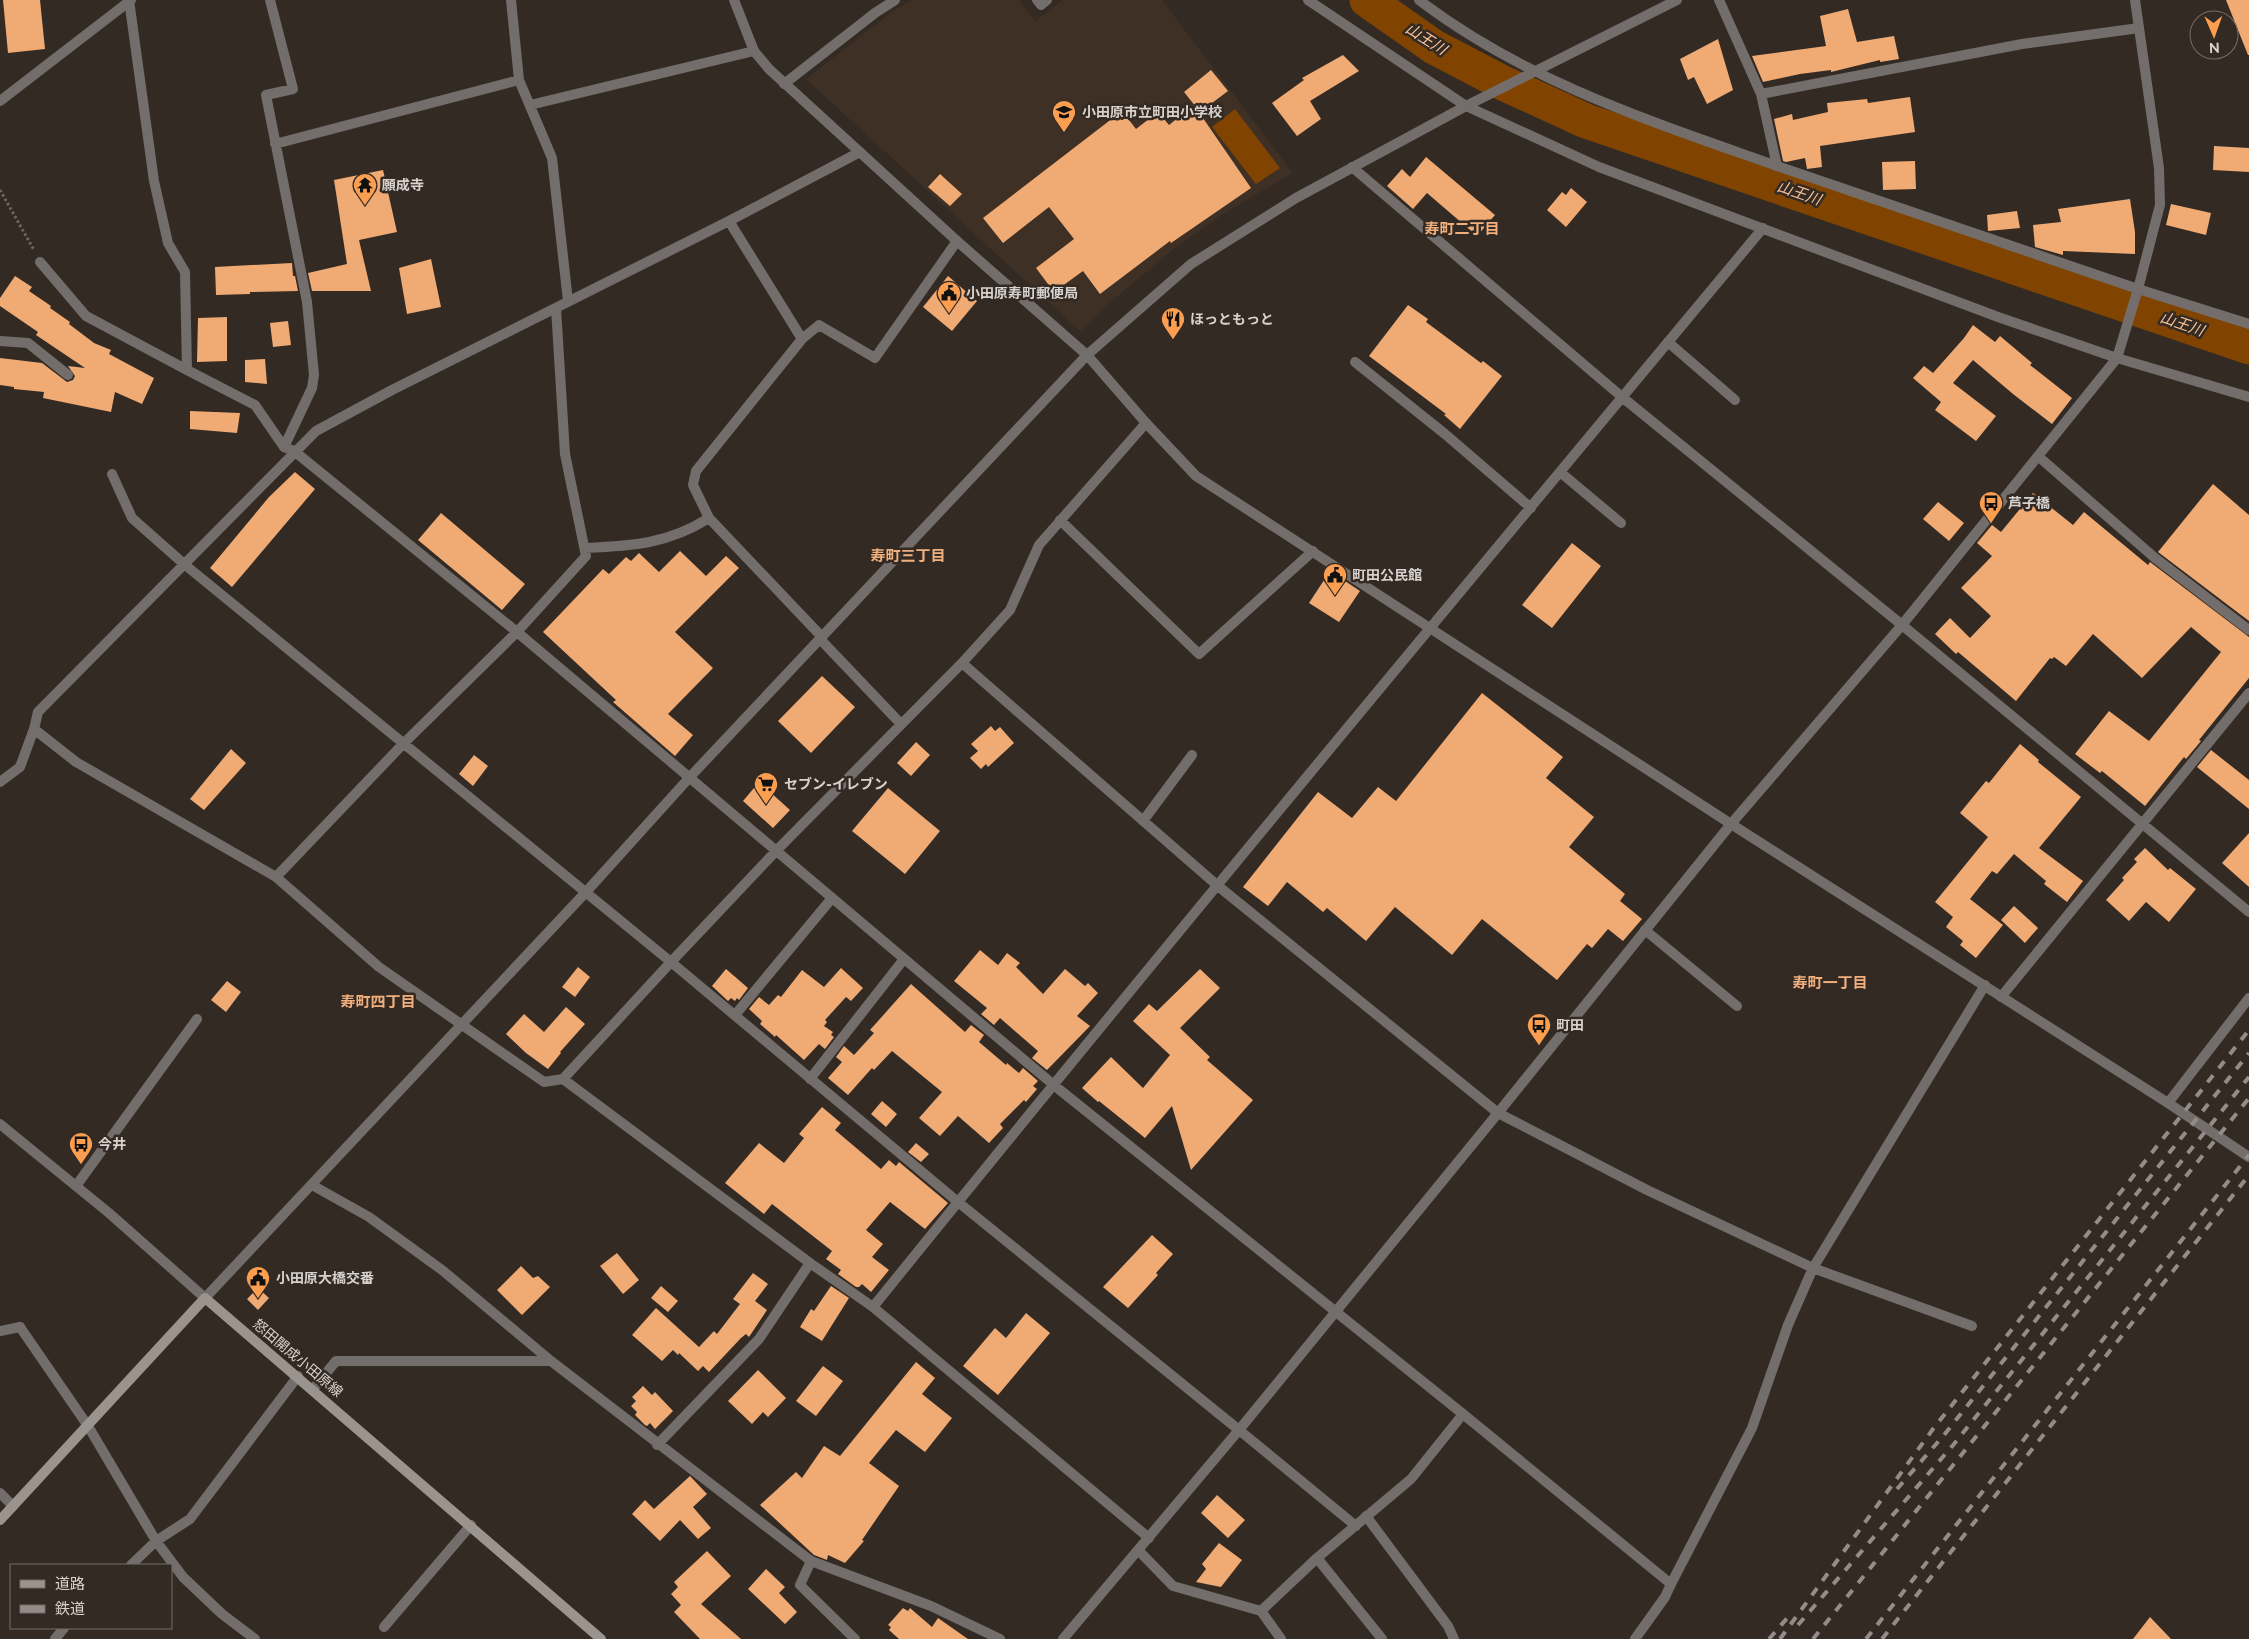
<svg xmlns="http://www.w3.org/2000/svg" width="2249" height="1639" font-family="Raleway,'Noto Sans JP',sans-serif">
	<rect width="100%" height="100%" fill="#332a24"/>
	<path fill="#3e3025" d="M 912,0 L 1019,0 L 1035,21 L 1063,0 L 1162,0 L 1293,173 L 1223,214 L 1175,248 L 1113,300 L 1081,332 L 806,79 L 893,11 Z"/>
	<path fill="#804400" d="M 1235,109 L 1280,168 L 1256,184 L 1212,127 Z"/>
	<g fill="none" stroke-linecap="round" stroke-linejoin="round">
		<path stroke="#804400" stroke-width="35" d="M 1367,0 L 1434,47 L 1503,83 L 1586,121 L 2249,347"/>
	</g>
	<path fill="#f0ab74" d="M 3,0 L 40,0 L 45,49 L 8,53 Z
		M 2226,0 L 2249,0 L 2249,55 L 2248,55 Z
		M 1848,9 L 1857,42 L 1894,36 L 1899,59 L 1880,62 L 1880,60 L 1831,72 L 1831,70 L 1800,74 L 1763,82 L 1752,56 L 1826,46 L 1820,16 Z
		M 1718,39 L 1733,90 L 1707,104 L 1694,77 L 1688,80 L 1680,59 Z
		M 1343,55 L 1359,71 L 1310,101 L 1321,119 L 1297,136 L 1272,103 L 1304,80 L 1302,78 Z
		M 1211,70 L 1228,91 L 1200,112 L 1184,92 Z
		M 1910,97 L 1915,132 L 1820,146 L 1822,167 L 1807,169 L 1805,158 L 1786,162 L 1783,161 L 1774,119 L 1792,114 L 1793,120 L 1828,112 L 1827,103 L 1867,99 L 1868,103 Z
		M 1194,105 L 1251,188 L 1171,243 L 1170,241 L 1100,294 L 1083,271 L 1054,292 L 1036,268 L 1074,239 L 1049,207 L 1003,243 L 983,218 L 1122,111 L 1136,129 L 1158,112 L 1169,125 Z
		M 2214,146 L 2249,148 L 2249,172 L 2213,170 Z
		M 1426,157 L 1495,215 L 1477,236 L 1427,193 L 1413,209 L 1387,186 L 1402,169 L 1410,177 Z
		M 1915,161 L 1916,189 L 1883,190 L 1882,162 Z
		M 383,170 L 397,232 L 359,240 L 371,291 L 312,291 L 308,273 L 347,264 L 334,180 Z
		M 940,174 L 962,194 L 950,206 L 928,187 Z
		M 1571,188 L 1587,202 L 1566,227 L 1547,210 L 1562,192 L 1566,195 Z
		M 2130,199 L 2135,232 L 2135,254 L 2063,251 L 2063,255 L 2035,247 L 2033,225 L 2061,222 L 2058,209 Z
		M 2171,204 L 2211,213 L 2206,235 L 2166,225 Z
		M 2017,211 L 2020,228 L 1988,231 L 1987,215 Z
		M 431,259 L 441,307 L 407,314 L 399,268 Z
		M 292,263 L 293,276 L 295,276 L 298,291 L 250,292 L 250,294 L 216,295 L 215,267 Z
		M 15,276 L 32,287 L 29,291 L 51,306 L 50,308 L 70,322 L 69,324 L 94,343 L 111,350 L 109,354 L 154,378 L 142,404 L 115,392 L 111,412 L 43,398 L 44,392 L 14,389 L 14,387 L 0,385 L 0,358 L 42,363 L 67,382 L 73,380 L 75,376 L 68,366 L 85,368 L 36,335 L 38,332 L 0,306 L 0,298 Z
		M 948,276 L 977,301 L 952,331 L 923,307 Z
		M 1408,305 L 1428,319 L 1426,322 L 1481,363 L 1483,361 L 1502,376 L 1460,429 L 1444,415 L 1446,414 L 1369,356 Z
		M 227,317 L 227,361 L 197,362 L 198,318 Z
		M 288,321 L 291,345 L 273,347 L 270,323 Z
		M 1973,325 L 1995,342 L 2000,336 L 2032,363 L 2030,365 L 2072,398 L 2052,424 L 2013,394 L 1973,360 L 1953,383 L 1996,416 L 1976,441 L 1935,410 L 1941,402 L 1913,378 L 1924,366 L 1933,373 L 1964,338 Z
		M 265,359 L 267,384 L 245,382 L 245,360 Z
		M 190,411 L 240,413 L 237,433 L 190,429 Z
		M 295,472 L 315,489 L 232,587 L 210,568 L 269,497 Z
		M 2213,484 L 2249,515 L 2249,621 L 2158,552 Z
		M 2033,493 L 2073,525 L 2084,512 L 2148,565 L 2150,562 L 2249,637 L 2249,678 L 2199,740 L 2201,741 L 2186,759 L 2184,757 L 2145,806 L 2102,771 L 2100,773 L 2075,754 L 2109,711 L 2149,741 L 2221,652 L 2191,627 L 2142,678 L 2093,634 L 2066,666 L 2054,657 L 2052,659 L 2050,658 L 2016,701 L 1958,652 L 1956,654 L 1935,634 L 1950,618 L 1970,638 L 1991,616 L 1961,588 L 1992,556 L 1977,543 L 1992,525 L 2001,532 Z
		M 1938,502 L 1964,523 L 1949,541 L 1923,519 Z
		M 441,513 L 525,584 L 502,610 L 418,540 Z
		M 1572,543 L 1601,566 L 1552,628 L 1522,605 Z
		M 680,551 L 706,576 L 726,556 L 739,568 L 675,632 L 713,668 L 668,714 L 693,735 L 675,756 L 613,702 L 616,700 L 543,632 L 603,569 L 609,574 L 626,557 L 631,561 L 639,553 L 659,572 Z
		M 1330,571 L 1360,591 L 1339,622 L 1309,603 Z
		M 822,676 L 855,707 L 811,753 L 778,721 Z
		M 1482,693 L 1563,757 L 1546,778 L 1594,817 L 1569,847 L 1625,894 L 1620,901 L 1642,919 L 1623,941 L 1608,929 L 1592,948 L 1587,944 L 1557,980 L 1482,919 L 1452,955 L 1395,907 L 1366,941 L 1327,908 L 1323,912 L 1287,882 L 1268,906 L 1243,887 L 1318,792 L 1352,818 L 1378,787 L 1396,801 Z
		M 991,726 L 995,731 L 1000,727 L 1014,743 L 988,767 L 986,764 L 981,769 L 970,758 L 978,751 L 971,744 Z
		M 916,742 L 930,755 L 911,776 L 897,763 Z
		M 2020,744 L 2039,760 L 2038,762 L 2081,797 L 2039,848 L 2083,881 L 2067,902 L 2044,884 L 2046,881 L 2014,854 L 1997,874 L 1992,871 L 1970,899 L 2003,925 L 1976,958 L 1960,945 L 1963,941 L 1946,927 L 1953,917 L 1935,902 L 1988,837 L 1960,813 L 1986,781 L 1989,783 Z
		M 231,749 L 246,763 L 204,810 L 190,799 Z
		M 2211,750 L 2249,780 L 2249,809 L 2197,767 Z
		M 474,755 L 488,766 L 473,786 L 459,774 Z
		M 759,782 L 790,810 L 773,828 L 743,801 Z
		M 888,788 L 940,831 L 905,874 L 852,831 Z
		M 2249,833 L 2249,887 L 2222,863 Z
		M 2145,848 L 2168,870 L 2170,868 L 2196,889 L 2169,922 L 2146,902 L 2129,921 L 2106,900 L 2124,880 L 2122,878 L 2137,862 L 2134,859 Z
		M 2014,906 L 2038,928 L 2025,943 L 2001,920 Z
		M 980,950 L 998,965 L 1007,953 L 1020,963 L 1016,967 L 1043,994 L 1065,969 L 1085,986 L 1088,983 L 1098,993 L 1077,1016 L 1090,1026 L 1047,1070 L 1032,1058 L 1038,1051 L 1000,1018 L 994,1025 L 981,1014 L 987,1008 L 954,981 Z
		M 578,967 L 590,977 L 575,997 L 562,987 Z
		M 841,968 L 863,988 L 851,1001 L 846,997 L 825,1020 L 827,1022 L 824,1026 L 833,1032 L 831,1035 L 834,1037 L 825,1049 L 819,1044 L 804,1060 L 776,1035 L 775,1037 L 760,1024 L 762,1021 L 749,1009 L 759,997 L 769,1005 L 778,995 L 781,997 L 802,970 L 824,987 Z
		M 726,969 L 748,988 L 739,1000 L 737,998 L 735,1001 L 731,998 L 728,1001 L 712,986 Z
		M 1200,969 L 1220,988 L 1180,1028 L 1210,1057 L 1207,1060 L 1253,1100 L 1191,1170 L 1172,1106 L 1145,1138 L 1099,1101 L 1098,1102 L 1082,1088 L 1111,1057 L 1143,1088 L 1170,1055 L 1133,1021 L 1149,1004 L 1157,1011 Z
		M 227,981 L 241,992 L 226,1012 L 211,1000 Z
		M 911,984 L 965,1032 L 971,1025 L 984,1035 L 979,1042 L 1006,1065 L 1007,1063 L 1019,1073 L 1023,1068 L 1038,1081 L 1033,1086 L 1037,1089 L 1026,1102 L 1024,1100 L 1000,1124 L 1003,1128 L 989,1143 L 958,1116 L 940,1136 L 919,1118 L 942,1092 L 892,1051 L 874,1070 L 872,1068 L 848,1095 L 828,1078 L 842,1062 L 836,1057 L 844,1046 L 854,1055 L 874,1033 L 870,1030 Z
		M 566,1007 L 585,1024 L 560,1052 L 561,1053 L 548,1069 L 526,1053 L 506,1034 L 524,1014 L 544,1032 Z
		M 882,1101 L 897,1114 L 886,1127 L 871,1114 Z
		M 822,1107 L 841,1123 L 835,1130 L 881,1169 L 889,1160 L 896,1166 L 899,1162 L 948,1203 L 925,1229 L 890,1202 L 866,1230 L 883,1244 L 872,1257 L 889,1270 L 871,1292 L 862,1284 L 859,1287 L 856,1287 L 838,1274 L 841,1270 L 826,1259 L 832,1251 L 772,1204 L 764,1214 L 725,1183 L 759,1143 L 784,1163 L 804,1138 L 799,1134 Z
		M 916,1143 L 929,1154 L 921,1162 L 908,1152 Z
		M 1152,1235 L 1173,1254 L 1156,1273 L 1158,1275 L 1128,1308 L 1103,1287 Z
		M 617,1253 L 639,1280 L 623,1294 L 600,1266 Z
		M 521,1266 L 533,1278 L 538,1276 L 550,1287 L 522,1315 L 497,1290 Z
		M 753,1273 L 768,1284 L 755,1301 L 767,1310 L 749,1337 L 746,1334 L 741,1338 L 709,1372 L 703,1366 L 698,1371 L 679,1353 L 678,1355 L 673,1350 L 662,1361 L 632,1335 L 656,1308 L 699,1347 L 714,1331 L 717,1334 L 740,1304 L 733,1299 Z
		M 661,1286 L 678,1301 L 668,1312 L 651,1298 Z
		M 831,1286 L 849,1298 L 822,1341 L 800,1327 L 811,1309 L 814,1311 Z
		M 258,1288 L 269,1298 L 258,1310 L 247,1299 Z
		M 1026,1313 L 1050,1333 L 998,1395 L 963,1366 L 995,1328 L 1006,1338 Z
		M 916,1362 L 935,1378 L 922,1394 L 952,1418 L 925,1452 L 896,1430 L 869,1463 L 899,1486 L 862,1540 L 864,1541 L 845,1563 L 828,1555 L 827,1560 L 814,1555 L 760,1505 L 796,1472 L 802,1478 L 824,1446 L 840,1456 Z
		M 823,1366 L 843,1381 L 816,1416 L 796,1401 Z
		M 758,1370 L 786,1398 L 768,1417 L 763,1412 L 752,1424 L 728,1401 Z
		M 643,1386 L 652,1395 L 655,1392 L 673,1411 L 655,1429 L 650,1423 L 647,1426 L 645,1425 L 635,1415 L 637,1412 L 631,1406 L 636,1401 L 632,1397 Z
		M 690,1476 L 707,1494 L 693,1507 L 711,1528 L 698,1539 L 680,1520 L 660,1541 L 632,1514 L 645,1500 L 654,1509 Z
		M 1217,1495 L 1245,1520 L 1228,1538 L 1201,1513 Z
		M 1219,1543 L 1242,1560 L 1221,1587 L 1196,1582 L 1206,1569 L 1202,1564 Z
		M 707,1551 L 731,1576 L 701,1604 L 741,1639 L 700,1639 L 674,1612 L 681,1605 L 671,1594 L 678,1587 L 674,1582 Z
		M 766,1569 L 785,1587 L 779,1593 L 797,1612 L 785,1624 L 748,1589 Z
		M 903,1608 L 908,1611 L 910,1608 L 932,1627 L 938,1618 L 968,1639 L 899,1639 L 889,1630 L 891,1627 L 888,1625 Z
		M 2150,1617 L 2171,1639 L 2133,1639 Z"/>
	<g fill="none" stroke-linecap="round" stroke-linejoin="round">
		<path stroke="#6e6661" stroke-width="3" stroke-dasharray="2.5 2.5" stroke-linecap="butt" d="M 0,190 L 34,250"/>
		<path stroke="#736e6b" stroke-width="10" d="M 1668,342 L 1735,400
			M 1645,930 L 1737,1006
			M 735,1015 L 832,898
			M 810,1079 L 904,959
			M 1813,1268 L 1985,985
			M 0,1331 L 20,1327
			M 1239,1430 L 1356,1526
			M 0,1493 L 13,1506
			M 1317,1558 L 1382,1639
			M 811,1561 L 800,1585 L 855,1639
			M 1281,1639 L 1261,1611 L 1317,1558 L 1411,1479 L 1463,1414
			M 1635,1639 L 1665,1597 L 1671,1584"/>
		<path stroke="#736e6b" stroke-width="10" d="M 129,0 L 154,181 L 168,243 L 185,272 L 187,370 L 255,405 L 284,447 L 294,451 L 517,632 L 1055,1086 L 1463,1414 L 1671,1584 L 1752,1428 L 1788,1325 L 1813,1268
			M 270,0 L 293,89 L 266,95 L 307,302 L 314,375 L 312,388 L 284,447
			M 511,0 L 519,80 L 552,158 L 568,301
			M 1037,0 L 1041,5 L 1047,0
			M 1308,0 L 1466,106 L 1599,167 L 1998,317 L 2117,358 L 2249,397
			M 1419,0 C 1527,82 1650,121 1777,166
			M 1719,0 L 1761,94 L 1777,166 L 2138,289 L 2249,324
			M 784,84 L 875,13 L 895,0
			M 1761,94 L 2022,44 L 2139,28
			M 530,105 L 754,51
			M 275,144 L 519,80
			M 1352,167 L 1622,397 L 1902,625 L 2249,912
			M 729,221 L 802,339 L 696,471 L 693,485 L 709,518 L 822,637
			M 40,262 L 86,316 L 187,370
			M 802,339 L 819,325 L 875,358 L 957,241
			M 0,341 L 28,343 L 68,375
			M 1355,362 L 1445,434 L 1531,508
			M 2039,457 L 2155,558 L 2249,630
			M 1560,472 L 1621,523
			M 112,474 L 132,518 L 184,564 L 671,962 L 958,1202 L 1239,1430
			M 1060,520 L 1199,654 L 1313,551
			M 585,548 C 632,546 668,544 709,518
			M 820,639 L 901,724
			M 962,663 L 1218,886 L 1498,1113 L 1647,1190 L 1813,1268 L 1972,1326
			M 34,729 L 76,762 L 276,877 L 379,967 L 544,1082 L 563,1079 L 810,1263 L 873,1307 L 1149,1538
			M 0,782 L 20,767 L 34,729 L 38,712 L 316,431 L 392,390 L 729,221 L 860,152
			M 1143,821 L 1192,755
			M 276,877 L 404,743 L 517,632 L 586,556 L 565,454 L 556,308
			M 2001,997 L 2249,693
			M 2249,998 L 2168,1103 L 2249,1157
			M 563,1079 L 671,962 L 776,851 L 962,663 L 1010,610 L 1039,545 L 1146,423
			M 312,1185 L 369,1217 L 442,1270 L 551,1361
			M 76,1186 L 197,1019
			M 873,1307 C 1166,944 1465,586 1763,228
			M 20,1327 L 88,1426 L 156,1541 L 183,1577 L 222,1614 L 255,1639
			M 313,1389 L 336,1361 L 551,1361 L 811,1561 L 931,1606 L 1000,1639
			M 657,1445 L 759,1339 L 810,1263
			M 1366,1516 L 1448,1626 L 1454,1639
			M 1139,1551 L 1173,1586 L 1261,1611
			M 131,1565 L 156,1541 L 190,1519 L 298,1376
			M 384,1627 L 471,1525
			M 55,1639 L 64,1628"/>
		<path stroke="#736e6b" stroke-width="10" d="M 734,0 L 754,51 L 769,69 L 957,241 L 1087,355 L 1146,423 L 1196,476 L 1731,824 L 2168,1103
			M 0,101 L 131,0
			M 0,1124 L 109,1213 L 205,1298 L 586,892 L 689,778 L 1087,355 L 1191,264 L 1296,198 L 1466,106 L 1677,0
			M 1063,1639 L 1239,1430 L 1498,1113 L 1731,824 L 1902,625 L 2117,358 L 2138,289 L 2160,205 L 2159,168 L 2135,0"/>
		<path stroke="#9b938e" stroke-width="10" d="M 0,1520 L 205,1298 L 601,1639"/>
		<path stroke="#948c88" stroke-width="4" stroke-dasharray="9 9" stroke-linecap="butt" d="M 1897,1489 L 1944,1435 L 2249,1053
			M 1798,1625 L 1954,1444 L 2249,1077
			M 1769,1639 L 1789,1616
			M 1780,1639 L 1933,1429 L 2249,1030
			M 1813,1639 L 2249,1098
			M 1866,1639 L 2249,1155
			M 1882,1639 L 2249,1175"/>
	</g>
	<defs>
		<g id="school-pin" transform="scale(1.25)"><path d="M0 17L-7.5 6A9.5 9.5 0 1 1 7.5 6Z" fill="#fb9e50" stroke="#332a24"/><path d="M0-5L7-2L0 1L-7-2ZM-4 1L0 2.5L4 1V4Q0 6-4 4Z" fill="#111"/></g>
		<g id="temple-pin" transform="scale(1.25)"><path d="M0 17L-7.5 6A9.5 9.5 0 1 1 7.5 6Z" fill="#fb9e50" stroke="#332a24"/><path d="M0-6L5-2H3V0L6.5 2.5H4V6H1.5V3h-3V6H-4V2.5H-6.5L-3 0V-2H-5Z" fill="#111"/></g>
		<g id="civic-pin" transform="scale(1.25)"><path d="M0 17L-7.5 6A9.5 9.5 0 1 1 7.5 6Z" fill="#fb9e50" stroke="#332a24"/><path d="M-.6-6.5H3V-4.5H.6V-3L4-1V1h2V6H-6V1h2V-1L-.6-3ZM-1.2 2.5V6h2.4V2.5Z" fill="#111"/></g>
		<g id="restaurant-pin" transform="scale(1.25)"><path d="M0 17L-7.5 6A9.5 9.5 0 1 1 7.5 6Z" fill="#fb9e50" stroke="#332a24"/><path d="M-5-6h1v4h1v-4h1v4h1v-4h1v5L-1.5 .5V6h-2V.5L-5-1ZM5-6V6H3V1.5H1.5Q1.5-4 5-6Z" fill="#111"/></g>
		<g id="bus-pin" transform="scale(1.25)"><path d="M0 17L-7.5 6A9.5 9.5 0 1 1 7.5 6Z" fill="#fb9e50" stroke="#332a24"/><path d="M-5-6H5V4H4V6H2V4H-2V6H-4V4H-5ZM-3.5-4V0h7V-4ZM-3.5 1.2v1.5H-2V1.2ZM2 1.2v1.5H3.5V1.2Z" fill="#111"/></g>
		<g id="supermarket-pin" transform="scale(1.25)"><path d="M0 17L-7.5 6A9.5 9.5 0 1 1 7.5 6Z" fill="#fb9e50" stroke="#332a24"/><path d="M-6-5.5h2.5l.6 2H6L4.5 2H-2.5L-4.4-4H-6ZM-1.5 3.2a1.3 1.3 0 1 0 .1 0ZM3 3.2a1.3 1.3 0 1 0 .1 0Z" fill="#111"/></g>
	</defs>
	<g fill-rule="evenodd">
		<use href="#school-pin" x="1064" y="112"/>
		<use href="#temple-pin" x="365" y="185"/>
		<use href="#civic-pin" x="949" y="293"/>
		<use href="#restaurant-pin" x="1173" y="319"/>
		<use href="#bus-pin" x="1991" y="503"/>
		<use href="#civic-pin" x="1335" y="575"/>
		<use href="#supermarket-pin" x="766" y="784"/>
		<use href="#bus-pin" x="1539" y="1025"/>
		<use href="#bus-pin" x="81" y="1144"/>
		<use href="#civic-pin" x="258" y="1278"/>
	</g>
	<g text-anchor="middle" stroke-width="5" stroke-linejoin="round" paint-order="stroke">
		<g font-size="14" font-weight="bold" fill="#d8d2ce" stroke="#332a24" text-anchor="start">
			<text x="1082" y="117">小田原市立町田小学校</text>
			<text x="382" y="190">願成寺</text>
			<text x="966" y="298">小田原寿町郵便局</text>
			<text x="1190" y="324">ほっともっと</text>
			<text x="2008" y="508">芦子橋</text>
			<text x="1352" y="580">町田公民館</text>
			<text x="784" y="789">セブン-イレブン</text>
			<text x="1556" y="1030">町田</text>
			<text x="98" y="1149">今井</text>
			<text x="276" y="1283">小田原大橋交番</text>
		</g>
		<g font-size="14" fill="#d8d2ce" stroke="#332a24">
			<text transform="translate(298 1358) rotate(40)" y="5">怒田開成小田原線</text>
		</g>
		<g font-size="15" font-style="italic" fill="#fac39a" stroke="#332a24">
			<text transform="translate(1426 39) rotate(32)" y="5">山王川</text>
			<text transform="translate(1799 193) rotate(19)" y="5">山王川</text>
			<text transform="translate(2182 324) rotate(19)" y="5">山王川</text>
		</g>
		<g font-size="15" font-weight="bold" fill="#f0af7d" stroke="#332a24">
			<text x="1462" y="234">寿町二丁目</text>
			<text x="908" y="561">寿町三丁目</text>
			<text x="1830" y="988">寿町一丁目</text>
			<text x="378" y="1007">寿町四丁目</text>
		</g>
	</g>
	<rect x="10" y="1564" width="162" height="65" fill="#332a24" stroke="#756d68"/>
	<rect x="20" y="1580" width="25" height="8" fill="#9b938e" stroke="#756d68"/>
	<text x="55" y="1589" font-size="15" fill="#d8d2ce">道路</text>
	<rect x="20" y="1605" width="25" height="8" fill="#948c88" stroke="#756d68"/>
	<text x="55" y="1614" font-size="15" fill="#d8d2ce">鉄道</text>
	<g transform="translate(2214 35) rotate(178)"><circle r="24" fill="#332a24" stroke="#756d68"/>
	<path d="M0-4L9 19L0 12L-9 19Z" fill="#fb9e50"/>
	<text y="-8" font-size="14" font-weight="bold" text-anchor="middle" fill="#d8d2ce">N</text>
	</g>
</svg>
